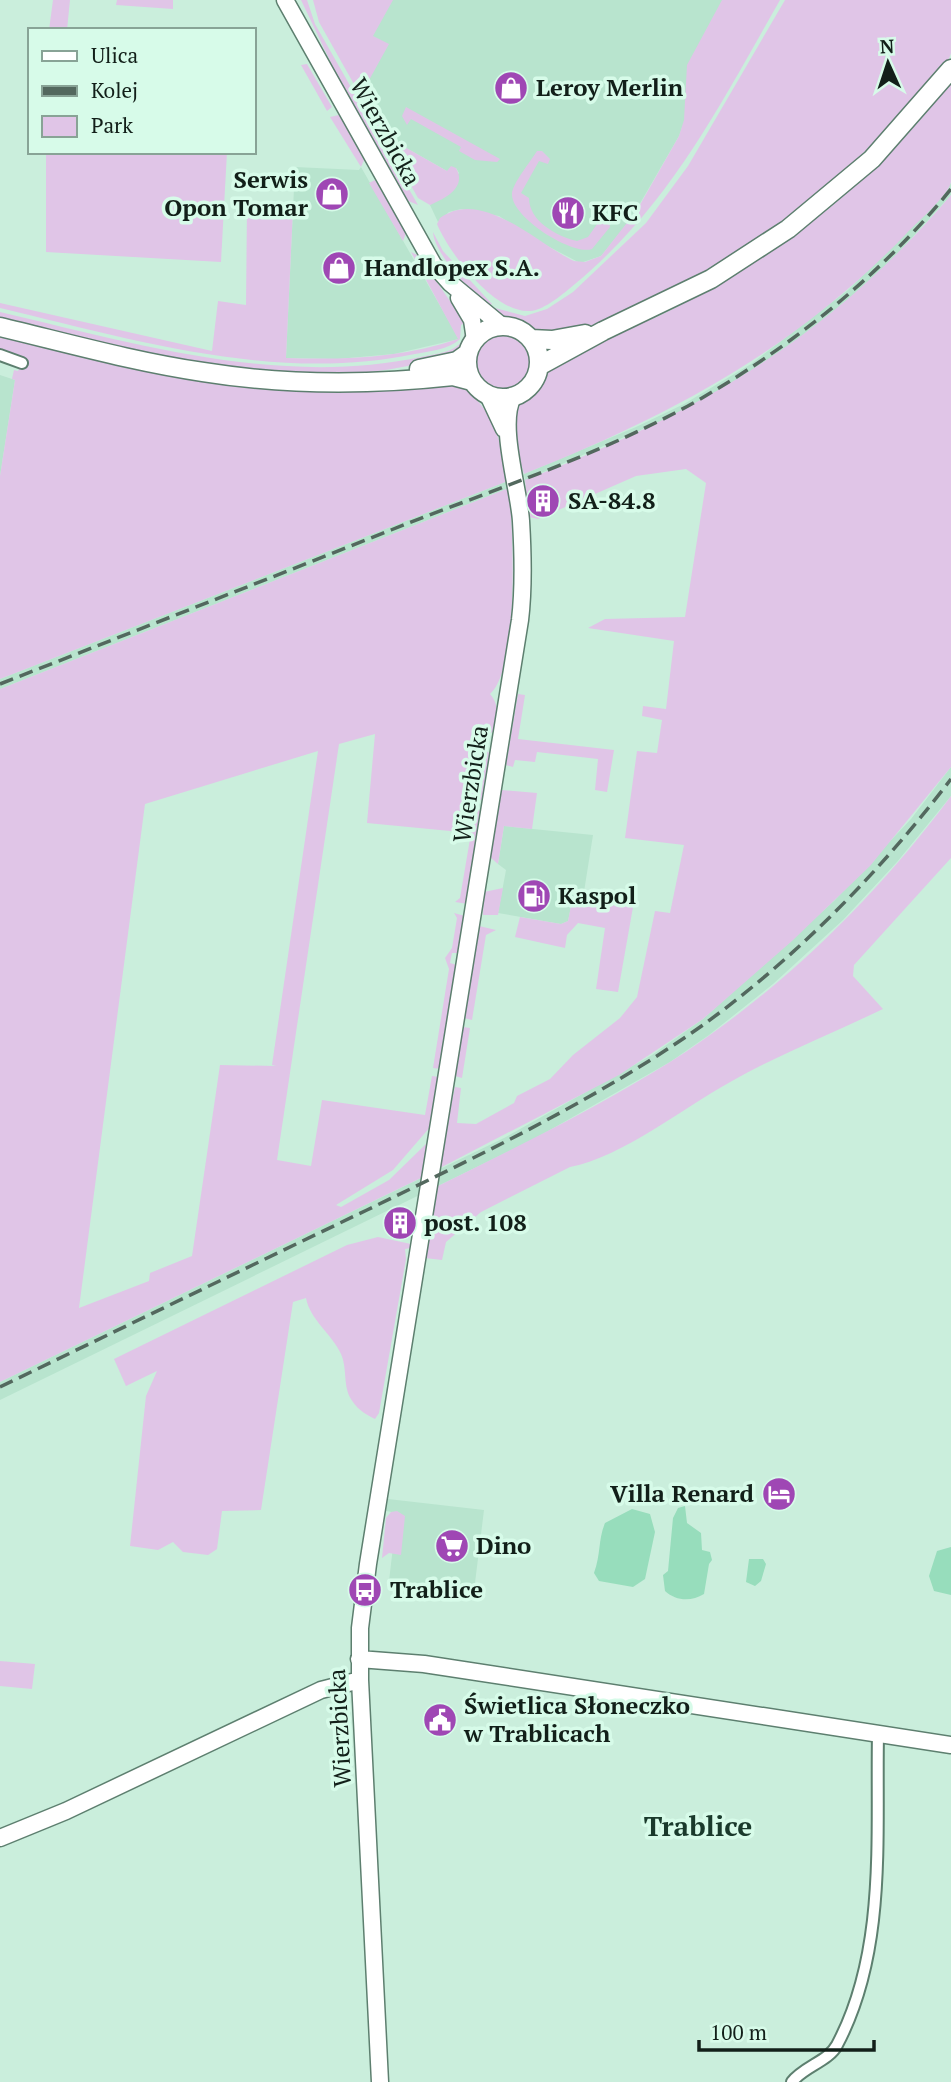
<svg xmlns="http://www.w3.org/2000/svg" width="951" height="2082" font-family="'PT Serif',serif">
	<rect width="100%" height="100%" fill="#caeedc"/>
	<path fill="#b8e4ce" d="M 326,0 L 729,0 L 679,136 L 631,219 L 601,256 L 580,263 L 538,241 L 499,216 L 461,209 L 449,212 L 438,222 L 430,205 L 459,173 L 456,168 L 447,171 L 394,141 L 396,134 L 381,122 L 363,91 Z
		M 295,167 L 359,170 L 361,167 L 459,339 L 394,354 L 337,359 L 286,358 Z
		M 951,183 L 951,195 L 890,262 L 856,294 L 783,351 L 689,409 L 525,480 L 524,474 L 636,427 L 684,404 L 751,364 L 848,290 L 930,209 Z
		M 0,375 L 15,380 L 0,476 Z
		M 508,481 L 509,488 L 0,689 L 0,679 Z
		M 951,767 L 951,796 L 897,862 L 843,920 L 773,984 L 709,1035 L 670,1062 L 534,1139 L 0,1400 L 0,1382 L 504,1138 L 652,1055 L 703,1019 L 834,901 L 911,819 Z
		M 504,826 L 593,835 L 583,898 L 573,897 L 568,921 L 561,924 L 498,913 L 506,870 L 498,864 Z
		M 388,1499 L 484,1510 L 474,1591 L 389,1581 L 397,1513 L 386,1511 Z"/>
	<path fill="#e0c5e7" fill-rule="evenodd" d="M 53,0 L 70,0 L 67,30 L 49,30 Z
		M 117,0 L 173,0 L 173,9 L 116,5 Z
		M 301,0 L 307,0 L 315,24 L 418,205 L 406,200 L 362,128 Z
		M 313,0 L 393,0 L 373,36 L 389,44 L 363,91 L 381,122 L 396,134 L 394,141 L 447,171 L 451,166 L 456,168 C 467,187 446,198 430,205 L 418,198 L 319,22 Z
		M 722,0 L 780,0 C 720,105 670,205 575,284 C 564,293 545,310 530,311 C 495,314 449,253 437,224 L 440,218 C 482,187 537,244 574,261 L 585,262 L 601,256 L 637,210 L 679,136 L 684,120 L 687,65 Z
		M 785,0 L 951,0 C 951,16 951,38 951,53 C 947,70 916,98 904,111 C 831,191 752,252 655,299 C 610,320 584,334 533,333 C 521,321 503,321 488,312 L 495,308 L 525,316 L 547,309 L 573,292 L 646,223 L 688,166 Z
		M 307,64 L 332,107 L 327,111 L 301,65 Z
		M 951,81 C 951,105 951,161 951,182 C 948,196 917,222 906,234 C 794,350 672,415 524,474 C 519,455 503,416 521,401 C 534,390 541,384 547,367 C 574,345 629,330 663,314 C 773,260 878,181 951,81 Z
		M 406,107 L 500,159 L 497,162 L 475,160 L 459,151 L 461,147 L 411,119 L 407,125 L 402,116 Z
		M 339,115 L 364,160 L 361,167 L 330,117 Z
		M 537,151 L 542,151 L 550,159 L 548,164 L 539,161 L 521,193 L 529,198 C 529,221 556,236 577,241 L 588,237 L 600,220 L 609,221 L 610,227 L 592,249 C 572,256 511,217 512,194 C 512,184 531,161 537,151 Z
		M 46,152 L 227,152 L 221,262 L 46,252 Z
		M 375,180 L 406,233 L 403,241 L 369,183 Z
		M 951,195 L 951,767 L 870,866 L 792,941 L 703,1019 L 619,1075 L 438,1169 L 455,1087 L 461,1088 L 457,1123 L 476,1124 L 514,1103 L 517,1096 L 550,1079 L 573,1055 L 620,1018 L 637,997 L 655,911 L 670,913 L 684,845 L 625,838 L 637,751 L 657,753 L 662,720 L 642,716 L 643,706 L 666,709 L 674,641 L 588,628 L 605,619 L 685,617 L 706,483 L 686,469 L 636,476 L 538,519 L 529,517 L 525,480 C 698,413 830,338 951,195 Z
		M 247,206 L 293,209 L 286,358 C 344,360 403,358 458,339 L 411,252 L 419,256 L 465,323 L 461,325 L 460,339 C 448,350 430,351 415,354 C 277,383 134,340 0,308 L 0,303 L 212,351 L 218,301 L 246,305 Z
		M 433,232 L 443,251 L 492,304 L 486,308 C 471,292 434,253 433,232 Z
		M 0,312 C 137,344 280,387 421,357 C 439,353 466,352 465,328 L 467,335 L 459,351 C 316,406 143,353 0,319 Z
		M475 362a29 29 0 1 1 58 0a29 29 0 1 1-58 0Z
		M 0,334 L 179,376 L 463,386 C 498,418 498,435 508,481 L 0,679 L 0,476 L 15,380 L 12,379 L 14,370 L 18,371 L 24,358 L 0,349 Z
		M 509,488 C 513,528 520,668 490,694 C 500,706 497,716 494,731 L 485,736 L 483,747 L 491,755 L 484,799 L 476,801 L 475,808 L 482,812 L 468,904 L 455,902 L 460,898 L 471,833 L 367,823 L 375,734 L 339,744 L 277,1160 L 311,1166 L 322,1100 L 425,1115 L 432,1076 L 439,1077 L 431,1126 L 393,1170 L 336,1205 L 341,1207 L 389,1180 L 428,1142 L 425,1176 L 0,1382 L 0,689 ZM 318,751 L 272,1065 L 276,1066 L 220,1065 L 192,1256 L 150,1273 L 149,1281 L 79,1308 L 145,804 Z
		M 518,694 L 525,695 L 518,739 L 614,750 L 607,792 L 595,790 L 598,759 L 537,752 L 535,762 L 515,760 L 513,767 L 506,765 Z
		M 501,790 L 537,793 L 532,829 L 504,826 L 498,864 L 490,857 Z
		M 951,796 L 951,858 L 854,965 L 853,976 L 883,1009 C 833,1033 780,1054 732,1081 C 684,1107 623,1157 570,1167 L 481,1212 L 446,1242 L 442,1260 L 425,1258 L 436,1187 C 515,1148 595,1109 670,1062 C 777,994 876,898 951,796 Z
		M 503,888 L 498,915 L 483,915 L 484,892 Z
		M 573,896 L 633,907 L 618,992 L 596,989 L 605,928 L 578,923 L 567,935 L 565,948 L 515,937 L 520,917 L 561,924 L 568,921 Z
		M 454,913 L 465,916 L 458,953 L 452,953 L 450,963 L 457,965 L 441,1069 L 433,1068 L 449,969 L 445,958 L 452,948 L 457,918 Z
		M 479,926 L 496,930 L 486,935 L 472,1020 L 464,1018 Z
		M 463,1027 L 470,1028 L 462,1078 L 455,1076 Z
		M 378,1237 L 411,1244 L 411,1248 L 405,1249 L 406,1259 L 379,1413 L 375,1419 C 367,1415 358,1410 353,1402 C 342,1388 348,1370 341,1354 C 332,1334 310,1320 306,1298 L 293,1302 L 261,1510 L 222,1511 L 217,1549 L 208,1555 L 183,1552 L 173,1542 L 158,1550 L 130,1546 L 146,1396 L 157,1371 L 126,1386 L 114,1359 L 347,1245 Z
		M 397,1511 L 405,1516 L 401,1555 L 389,1553 L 382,1558 L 386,1518 L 391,1512 Z
		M 0,1661 L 35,1664 L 32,1689 L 0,1686 Z"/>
	<path fill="#97ddbc" d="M 685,1506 L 687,1523 L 701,1533 L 702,1550 L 710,1552 L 712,1560 L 709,1564 L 704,1594 C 691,1602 676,1601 665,1591 L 663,1575 L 668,1571 L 673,1518 L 678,1508 Z
		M 632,1509 L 650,1514 L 655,1532 L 645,1579 L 633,1587 L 599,1581 L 594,1573 C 601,1554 598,1540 605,1523 Z
		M 951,1547 L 951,1595 L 934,1591 L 929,1576 L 937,1551 Z
		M 749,1559 L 763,1559 L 766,1564 L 761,1581 L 755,1586 L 746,1582 Z"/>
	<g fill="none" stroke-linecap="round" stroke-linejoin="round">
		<g stroke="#5d7f6f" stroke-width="14">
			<path id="street" d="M 0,355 L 22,363
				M 792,2082 C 803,2067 829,2061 837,2045 C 887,1951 876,1837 878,1734"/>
		</g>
		<g stroke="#5d7f6f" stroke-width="19">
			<path id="secondary" d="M 285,0 L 433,264 L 450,283 L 502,326
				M 459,298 L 472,320 L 475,340
				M 488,395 L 504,429
				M 359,1659 L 424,1664 L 951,1745
				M 0,1838 L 66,1811 L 321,1690 L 360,1680
				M 380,2082 L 360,1680 L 360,1628 L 368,1564 L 520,620 C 524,587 523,554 521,521 C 519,489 498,424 513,397"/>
		</g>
		<g stroke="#5d7f6f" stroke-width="21">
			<path id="primary" d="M467 362a36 36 0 1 1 72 0a36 36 0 1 1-72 0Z
				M 0,327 C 67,343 135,362 203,372 C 284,385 371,385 453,376 L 472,381
				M 531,339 L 552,340 L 585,334
				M 539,366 L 603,331 L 711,279 L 788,229 L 872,159 L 951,69
				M 419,369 L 457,361 L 468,353"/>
		</g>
		<use href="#street" stroke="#fff" stroke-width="10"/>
		<use href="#secondary" stroke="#fff" stroke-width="16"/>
		<use href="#primary" stroke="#fff" stroke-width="18"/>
		<path stroke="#53685e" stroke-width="3.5" stroke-dasharray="14 7" stroke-linecap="butt" d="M 0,684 C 130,633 260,582 391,530 C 494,489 605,454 702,398 C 796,343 882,274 951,189
			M 0,1387 C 122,1328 244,1269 367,1210 C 482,1154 598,1099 703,1025 C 798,956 880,872 951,779"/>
	</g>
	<defs>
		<g id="shop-disc" transform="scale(1.75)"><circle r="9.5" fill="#9f47b4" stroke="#d7fbe9"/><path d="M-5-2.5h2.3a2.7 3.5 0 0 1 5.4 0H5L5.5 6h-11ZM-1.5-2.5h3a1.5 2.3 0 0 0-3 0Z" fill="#fff"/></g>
		<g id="restaurant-disc" transform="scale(1.75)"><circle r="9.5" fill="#9f47b4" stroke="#d7fbe9"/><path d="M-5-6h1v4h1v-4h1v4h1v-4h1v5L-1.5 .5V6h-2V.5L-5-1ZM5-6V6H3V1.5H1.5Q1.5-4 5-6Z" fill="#fff"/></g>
		<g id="building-disc" transform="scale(1.75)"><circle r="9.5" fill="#9f47b4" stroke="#d7fbe9"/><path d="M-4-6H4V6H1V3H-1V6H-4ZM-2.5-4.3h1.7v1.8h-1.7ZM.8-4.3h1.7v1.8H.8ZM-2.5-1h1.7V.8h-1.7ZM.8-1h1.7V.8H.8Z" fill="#fff"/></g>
		<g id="fuel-disc" transform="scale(1.75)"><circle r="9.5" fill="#9f47b4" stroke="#d7fbe9"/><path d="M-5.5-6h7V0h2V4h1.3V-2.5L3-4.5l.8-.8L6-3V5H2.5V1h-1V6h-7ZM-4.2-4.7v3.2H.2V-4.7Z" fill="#fff"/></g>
		<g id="hotel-disc" transform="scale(1.75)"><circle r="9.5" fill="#9f47b4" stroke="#d7fbe9"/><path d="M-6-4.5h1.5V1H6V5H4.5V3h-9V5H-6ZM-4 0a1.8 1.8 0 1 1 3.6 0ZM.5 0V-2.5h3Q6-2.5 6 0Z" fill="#fff"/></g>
		<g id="supermarket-disc" transform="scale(1.75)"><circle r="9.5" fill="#9f47b4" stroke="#d7fbe9"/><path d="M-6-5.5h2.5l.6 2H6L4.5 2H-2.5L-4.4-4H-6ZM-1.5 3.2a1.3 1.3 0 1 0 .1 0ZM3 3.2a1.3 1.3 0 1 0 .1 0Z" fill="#fff"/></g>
		<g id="bus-disc" transform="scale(1.75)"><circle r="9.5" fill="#9f47b4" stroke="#d7fbe9"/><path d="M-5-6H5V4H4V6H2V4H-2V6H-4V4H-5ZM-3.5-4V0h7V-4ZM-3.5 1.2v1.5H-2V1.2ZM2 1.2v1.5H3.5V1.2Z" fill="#fff"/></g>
		<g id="civic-disc" transform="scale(1.75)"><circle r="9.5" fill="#9f47b4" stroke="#d7fbe9"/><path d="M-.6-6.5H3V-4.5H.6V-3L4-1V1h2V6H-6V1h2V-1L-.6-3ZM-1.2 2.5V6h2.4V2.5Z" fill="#fff"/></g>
	</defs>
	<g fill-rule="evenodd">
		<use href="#shop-disc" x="511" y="88"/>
		<use href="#shop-disc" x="332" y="194"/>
		<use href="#restaurant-disc" x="568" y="213"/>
		<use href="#shop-disc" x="339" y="268"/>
		<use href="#building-disc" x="543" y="501"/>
		<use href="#fuel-disc" x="534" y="896"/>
		<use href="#building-disc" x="400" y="1223"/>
		<use href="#hotel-disc" x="779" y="1494"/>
		<use href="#supermarket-disc" x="452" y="1546"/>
		<use href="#bus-disc" x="365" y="1590"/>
		<use href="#civic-disc" x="440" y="1720"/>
	</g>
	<g text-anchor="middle" stroke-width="7" stroke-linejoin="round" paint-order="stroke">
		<g font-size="24" font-weight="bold" fill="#121f19" stroke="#d7fbe9" text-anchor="start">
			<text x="536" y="96">Leroy Merlin</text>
			<text x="308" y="188" text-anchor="end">Serwis<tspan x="308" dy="28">Opon Tomar</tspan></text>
			<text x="592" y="221">KFC</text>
			<text x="364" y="276">Handlopex S.A.</text>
			<text x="568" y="509">SA-84.8</text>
			<text x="558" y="904">Kaspol</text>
			<text x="424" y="1231">post. 108</text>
			<text x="754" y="1502" text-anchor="end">Villa Renard</text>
			<text x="476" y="1554">Dino</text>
			<text x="390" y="1598">Trablice</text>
			<text x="464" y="1714">Świetlica Słoneczko<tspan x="464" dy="28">w Trablicach</tspan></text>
		</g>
		<g font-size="24" fill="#121f19" stroke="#d7fbe9">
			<text transform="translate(385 132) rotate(61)" y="8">Wierzbicka</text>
			<text transform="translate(471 784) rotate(-81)" y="8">Wierzbicka</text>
			<text transform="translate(340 1728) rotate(-93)" y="8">Wierzbicka</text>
		</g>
		<g font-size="28" font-weight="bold" fill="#1a3a2c" stroke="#d7fbe9">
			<text x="698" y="1836">Trablice</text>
		</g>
	</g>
	<rect x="28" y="28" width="228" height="126" fill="#d7fbe9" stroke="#88a396" stroke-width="2"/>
	<rect x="42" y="51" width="35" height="10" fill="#ffffff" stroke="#88a396" stroke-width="2"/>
	<text x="91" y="63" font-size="21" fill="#121f19">Ulica</text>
	<rect x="42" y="86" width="35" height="10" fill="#53685e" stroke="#88a396" stroke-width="2"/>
	<text x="91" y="98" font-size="21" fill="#121f19">Kolej</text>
	<rect x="42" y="116" width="35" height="21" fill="#e0c5e7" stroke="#88a396" stroke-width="2"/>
	<text x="91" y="133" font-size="21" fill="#121f19">Park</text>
	<g transform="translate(888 63) rotate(357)" stroke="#d7fbe9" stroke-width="5" paint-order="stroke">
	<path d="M0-5L12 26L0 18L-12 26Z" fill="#121f19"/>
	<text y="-10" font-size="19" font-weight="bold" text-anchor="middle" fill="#121f19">N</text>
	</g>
	<path d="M699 2040v10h175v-10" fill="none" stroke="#121f19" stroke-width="3.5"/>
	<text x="710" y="2040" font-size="21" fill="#121f19" stroke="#d7fbe9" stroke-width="5" paint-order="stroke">100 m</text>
</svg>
